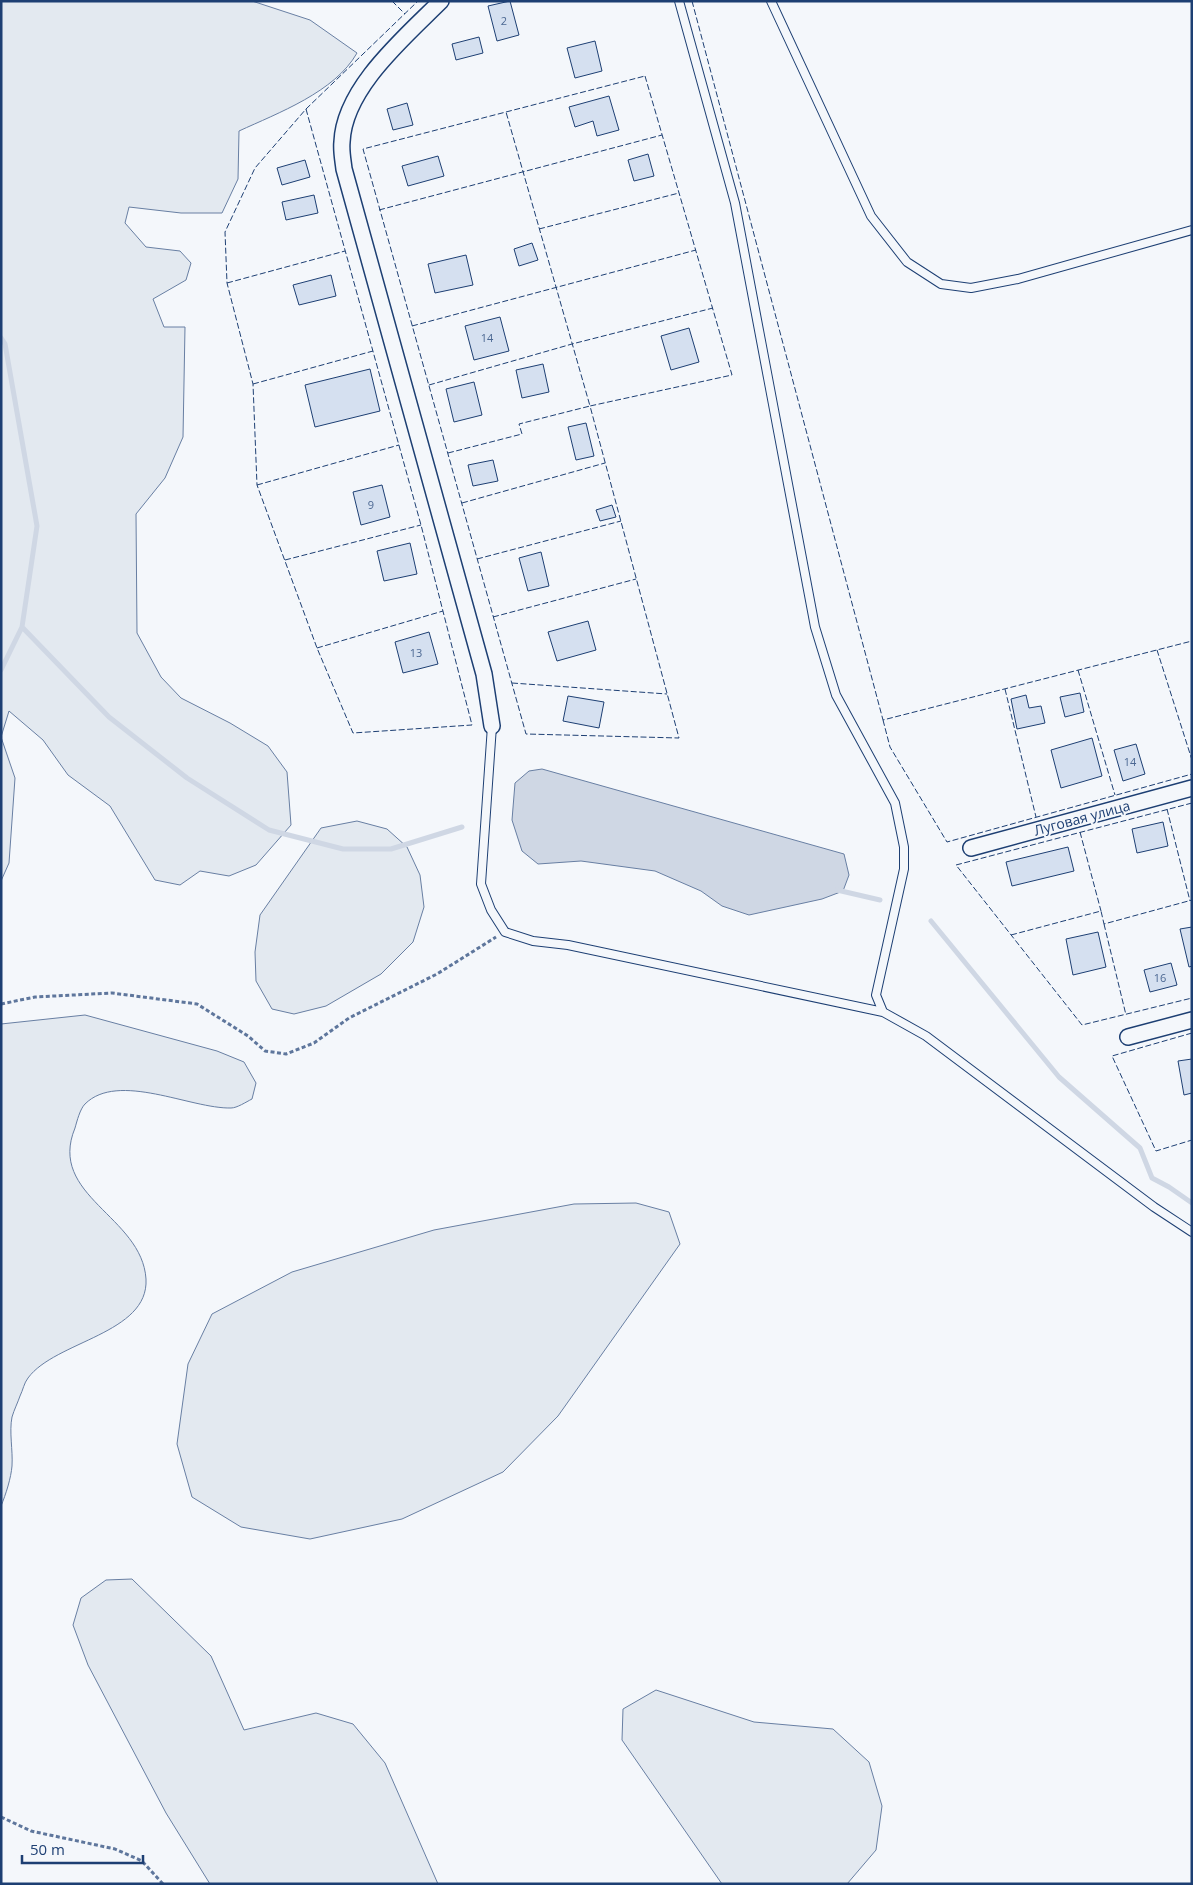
<svg xmlns="http://www.w3.org/2000/svg" width="1193" height="1885" font-family="'Open Sans',sans-serif">
	<rect width="100%" height="100%" fill="#f4f7fb"/>
	<path fill="#e3e9f0" stroke="#687fa3" d="M 1,1 L 252,1 L 310,20 L 357,53 C 335,92 278,113 239,131 L 238,179 L 222,213 L 181,213 L 129,207 L 125,223 L 146,247 L 180,251 L 191,263 L 186,280 L 153,299 L 164,327 L 185,327 L 183,437 L 165,478 L 136,514 L 137,633 L 161,677 L 181,698 L 230,723 L 268,746 L 287,772 L 291,825 L 256,865 L 229,876 L 200,871 L 180,885 L 155,880 L 110,806 L 68,775 L 43,740 L 9,711 L 1,737 L 15,778 L 9,863 L 1,881 Z
		M 357,821 L 387,829 L 407,847 L 420,875 L 424,907 L 413,942 L 381,974 L 326,1006 L 294,1014 L 272,1009 L 256,981 L 255,952 L 260,915 L 321,828 Z
		M 85,1015 L 217,1051 L 244,1062 L 256,1083 L 252,1099 C 246,1102 237,1108 231,1108 C 191,1109 118,1071 85,1104 C 80,1109 77,1121 75,1128 C 47,1196 142,1216 146,1279 C 149,1334 55,1341 28,1378 C 24,1383 23,1390 20,1396 C 18,1402 14,1410 12,1417 C 9,1432 13,1450 12,1466 C 11,1478 6,1494 1,1506 L 1,1024 Z
		M 636,1203 L 669,1212 L 680,1244 L 558,1416 L 503,1472 L 402,1519 L 310,1539 L 241,1527 L 192,1497 L 177,1444 L 188,1364 L 212,1314 L 292,1272 L 434,1230 L 574,1204 Z
		M 132,1579 L 211,1656 L 244,1730 L 316,1713 L 353,1724 L 385,1763 L 438,1884 L 210,1884 L 166,1813 L 88,1665 L 73,1625 L 81,1598 L 106,1580 Z
		M 656,1690 L 754,1722 L 833,1729 L 869,1762 L 882,1806 L 876,1850 L 847,1884 L 722,1884 L 622,1740 L 623,1709 Z"/>
	<path fill="#cfd7e4" stroke="#687fa3" d="M 542,769 L 844,854 L 849,875 L 843,891 L 822,899 L 749,915 L 722,906 L 701,891 L 655,871 L 581,861 L 538,864 L 522,851 L 512,820 L 515,783 L 529,771 Z"/>
	<g fill="none" stroke-linecap="round" stroke-linejoin="round">
		<path stroke="#cfd7e4" stroke-width="5" d="M 1,338 L 5,344 L 37,526 L 22,627 L 1,670
			M 22,627 L 109,717 L 187,778 L 269,830 L 343,849 L 391,849 L 462,827
			M 837,890 L 880,900
			M 931,921 L 1059,1077 L 1140,1148 L 1152,1178 L 1169,1187 L 1192,1203"/>
	</g>
	<path fill="#d5e0f0" stroke="#1d3f73" d="M 510,1 L 519,35 L 497,41 L 488,6 Z
		M 479,37 L 483,53 L 456,60 L 452,44 Z
		M 595,41 L 602,71 L 575,78 L 567,48 Z
		M 609,96 L 619,130 L 597,136 L 593,121 L 575,127 L 569,107 Z
		M 407,103 L 413,125 L 393,130 L 387,109 Z
		M 648,154 L 654,176 L 634,181 L 628,160 Z
		M 438,156 L 444,176 L 408,186 L 402,166 Z
		M 305,160 L 310,177 L 282,185 L 277,168 Z
		M 314,195 L 318,213 L 286,220 L 282,202 Z
		M 532,243 L 538,260 L 519,266 L 514,249 Z
		M 466,255 L 473,285 L 435,293 L 428,264 Z
		M 331,275 L 336,296 L 299,305 L 293,285 Z
		M 500,317 L 509,351 L 474,360 L 465,326 Z
		M 689,328 L 699,362 L 671,370 L 661,336 Z
		M 543,364 L 549,392 L 522,398 L 516,370 Z
		M 370,369 L 380,411 L 315,427 L 305,385 Z
		M 474,382 L 482,415 L 454,422 L 446,389 Z
		M 586,423 L 594,456 L 576,460 L 568,427 Z
		M 493,460 L 498,481 L 473,486 L 468,465 Z
		M 382,485 L 390,517 L 361,525 L 353,492 Z
		M 612,505 L 616,517 L 600,521 L 596,510 Z
		M 410,543 L 417,574 L 384,581 L 377,551 Z
		M 541,552 L 549,586 L 528,591 L 519,558 Z
		M 588,621 L 596,650 L 557,661 L 548,632 Z
		M 429,632 L 438,664 L 403,673 L 395,642 Z
		M 1080,693 L 1084,712 L 1065,717 L 1060,697 Z
		M 1026,695 L 1029,708 L 1041,706 L 1045,723 L 1017,729 L 1011,699 Z
		M 568,696 L 604,702 L 599,728 L 563,721 Z
		M 1092,738 L 1102,776 L 1061,788 L 1051,750 Z
		M 1136,744 L 1145,774 L 1123,781 L 1114,750 Z
		M 1163,822 L 1168,846 L 1137,853 L 1132,829 Z
		M 1068,847 L 1074,871 L 1012,886 L 1006,862 Z
		M 1192,927 L 1192,966 L 1189,967 L 1180,929 Z
		M 1098,932 L 1106,967 L 1073,975 L 1066,939 Z
		M 1171,963 L 1177,985 L 1150,992 L 1144,970 Z
		M 1192,1059 L 1192,1093 L 1184,1095 L 1178,1061 Z"/>
	<g fill="none" stroke-linecap="round" stroke-linejoin="round">
		<g stroke="#1d3f73" stroke-width="10">
			<path id="lane" d="M 679,1 L 735,203 L 815,627 L 836,695 L 895,803 L 904,847 L 904,869 L 876,995 L 883,1012 L 926,1036 L 1154,1207 L 1192,1232
				M 771,1 L 871,216 L 907,262 L 941,284 L 971,288 L 1018,279 L 1192,230
				M 492,726 L 481,884 L 491,910 L 505,932 L 533,941 L 568,945 L 883,1012"/>
		</g>
		<g stroke="#1d3f73" stroke-width="18">
			<path id="street" d="M 441,1 C 405,37 344,88 342,142 C 341,151 343,160 344,169 L 484,674 L 492,726
				M 971,848 L 1192,788
				M 1128,1037 L 1192,1020"/>
		</g>
		<path stroke="#5e769c" stroke-width="3" stroke-dasharray="4 2.5" stroke-linecap="butt" d="M 1,1004 L 35,997 L 112,993 L 197,1004 L 248,1036 L 265,1051 L 286,1054 L 314,1043 L 349,1018 L 437,974 L 496,937
			M 1,1817 L 31,1831 L 115,1849 L 142,1861 L 163,1884"/>
		<use href="#lane" stroke="#f4f7fb" stroke-width="8"/>
		<use href="#street" stroke="#f4f7fb" stroke-width="15"/>
		<path stroke="#1d3f73" stroke-width="1" stroke-dasharray="6 2.5" stroke-linecap="butt" d="M 392,1 L 405,14
			M 692,1 L 883,720 L 1192,641
			M 645,76 L 732,375 L 590,406 L 679,738 L 526,734 L 363,149 Z
			M 306,109 L 421,525 L 472,725 L 353,733 L 317,648 L 257,485 L 253,384 L 227,283 L 225,232 L 255,168 Z
			M 306,109 L 418,1
			M 379,210 L 662,135
			M 539,229 L 679,193
			M 227,283 L 345,251
			M 412,326 L 696,250
			M 253,384 L 373,351
			M 429,385 L 572,344 L 713,308
			M 448,453 L 522,434 L 519,424 L 590,406 L 506,112
			M 257,485 L 399,445
			M 462,503 L 605,463
			M 477,559 L 621,521
			M 285,560 L 421,525
			M 493,617 L 636,579
			M 317,648 L 443,611
			M 1157,650 L 1192,760
			M 1078,670 L 1115,795
			M 512,683 L 667,694
			M 1005,689 L 1036,817
			M 883,720 L 890,747 L 947,842 L 1192,774
			M 1192,803 L 956,865 L 1082,1025 L 1192,998
			M 1167,809 L 1190,901
			M 1080,832 L 1101,911
			M 1104,924 L 1126,1015
			M 1011,935 L 1101,911 L 1104,924 L 1192,900
			M 1192,1033 L 1112,1056 L 1156,1151 L 1192,1140"/>
	</g>
	<g text-anchor="middle" stroke-width="4" stroke-linejoin="round" paint-order="stroke">
		<g font-size="11" fill="#4b6792">
			<text x="504" y="25">2</text>
			<text x="487" y="342">14</text>
			<text x="371" y="509">9</text>
			<text x="416" y="657">13</text>
			<text x="1130" y="766">14</text>
			<text x="1160" y="982">16</text>
		</g>
		<g font-size="14" fill="#1d3f73" stroke="#f4f7fb">
			<text transform="translate(1082 818) rotate(-15)" y="5">Луговая улица</text>
		</g>
	</g>
	<rect width="1193" height="1885" fill="none" stroke="#1d3f73" stroke-width="5"/>
	<path d="M22 1855v8h121v-8" fill="none" stroke="#1d3f73" stroke-width="2.5"/>
	<text x="30" y="1855" font-size="15" fill="#1d3f73" stroke="#f4f7fb" stroke-width="4" paint-order="stroke">50 m</text>
</svg>
